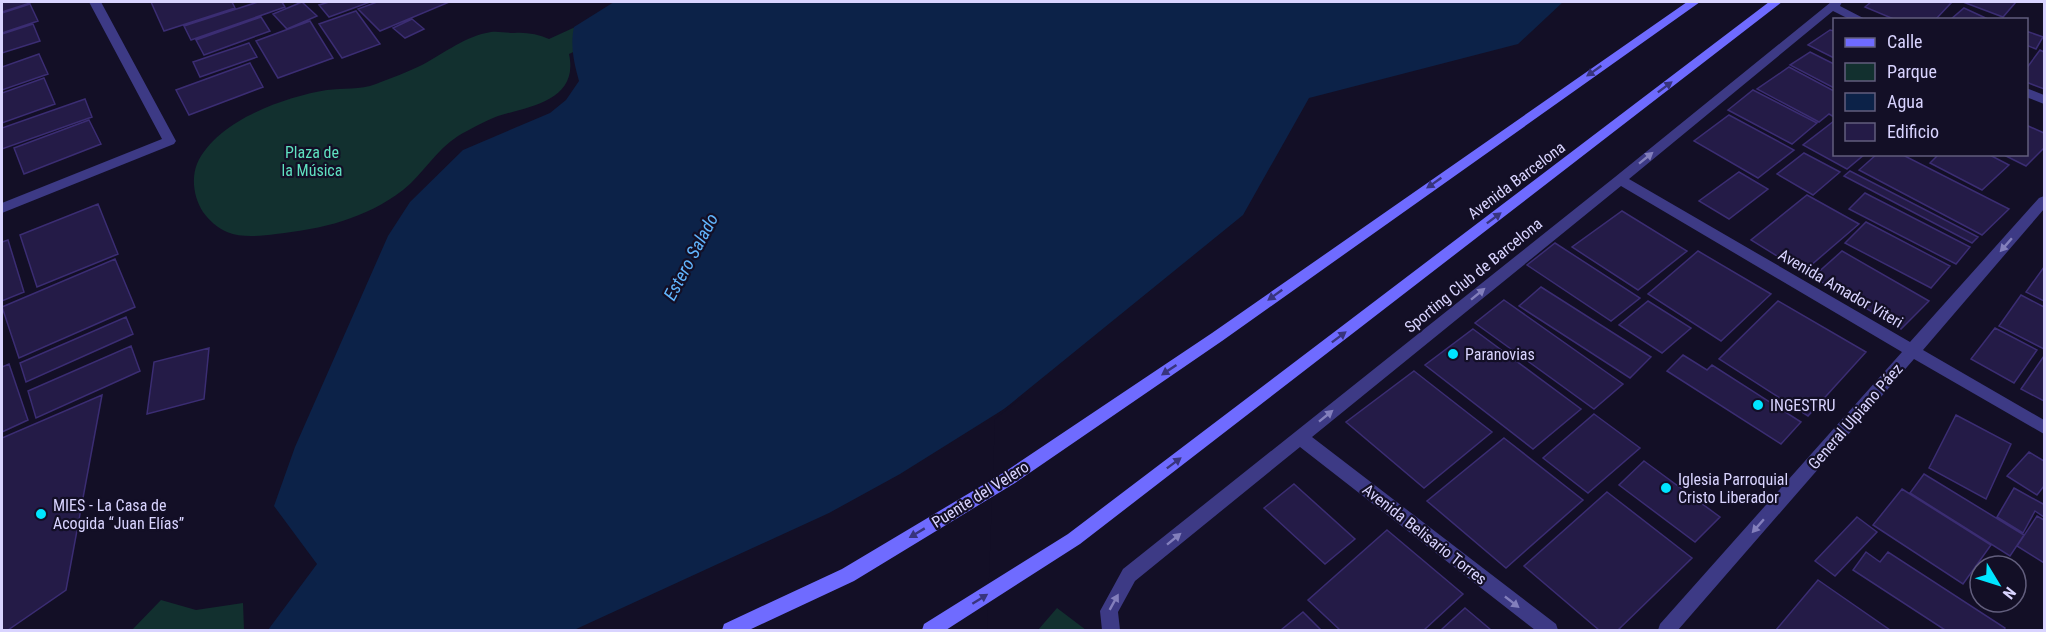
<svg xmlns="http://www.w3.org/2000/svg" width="2046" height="632" font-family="'Roboto Condensed',sans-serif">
	<rect width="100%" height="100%" fill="#130f26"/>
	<path fill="#12302f" d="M 630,2 L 679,2 L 569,54 C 579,100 531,106 498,116 C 485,121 470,129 458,136 C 436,150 423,174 403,190 C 365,219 322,229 276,234 C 260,236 242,238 227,232 C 217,228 209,220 203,212 C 194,198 191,179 197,164 C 216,121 284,97 327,90 C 343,88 360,90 376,84 C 391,78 408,72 422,65 C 445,53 465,36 491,32 C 498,31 506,33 514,33 C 525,32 538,34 549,39 Z
		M 161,600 L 196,610 L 243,603 L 244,630 L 132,630 Z
		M 1057,608 L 1086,630 L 1038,630 Z"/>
	<path fill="#0c2248" d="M 614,2 L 1563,2 L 1518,44 L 1309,98 L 1243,215 L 993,418 L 984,630 L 268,630 L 317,564 L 274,506 L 295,447 L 388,236 L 410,202 L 463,150 L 550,113 L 566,100 L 579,81 C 574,63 570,46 574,27 Z"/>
	<path fill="#130f26" d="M 1023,397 L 995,419 L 987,630 L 574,630 L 829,513 L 900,474 Z"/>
	<path fill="#241b47" stroke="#3b2d73" stroke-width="1.5" d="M 2,2 L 30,2 L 30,3 L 2,12 Z
		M 151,2 L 232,2 L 235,8 L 164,31 Z
		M 258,2 L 282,2 L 285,7 L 191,40 L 184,26 Z
		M 302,2 L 317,16 L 287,29 L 273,14 Z
		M 329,2 L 370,2 L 329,17 L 319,5 Z
		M 377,2 L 445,2 L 447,3 L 380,31 L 358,9 Z
		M 1871,2 L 1948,2 L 1951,3 L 1935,20 L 1896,20 L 1865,7 Z
		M 1963,2 L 2016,2 L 2003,17 Z
		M 30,4 L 38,21 L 2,33 L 2,13 Z
		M 1964,8 L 1990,20 L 1950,20 Z
		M 356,11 L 380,44 L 342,58 L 319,24 Z
		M 261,17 L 270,31 L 204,55 L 196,40 Z
		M 412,19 L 424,29 L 405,38 L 393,28 Z
		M 310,21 L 333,58 L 278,78 L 256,41 Z
		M 33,24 L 40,41 L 2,53 L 2,34 Z
		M 1830,30 L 1834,31 L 1834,58 L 1808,45 Z
		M 2026,31 L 2043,37 L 2036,49 L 2026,45 Z
		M 249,43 L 257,57 L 200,77 L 193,62 Z
		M 2040,50 L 2044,52 L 2044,89 L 2026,82 L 2026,69 Z
		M 1810,52 L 1834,64 L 1834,88 L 1790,65 Z
		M 39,54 L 48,74 L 2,90 L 2,67 Z
		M 250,63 L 263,87 L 189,115 L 176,90 Z
		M 1789,67 L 1834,91 L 1834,117 L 1829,114 L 1819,122 L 1757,89 Z
		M 44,78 L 55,104 L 2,123 L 2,93 Z
		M 1753,90 L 1817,123 L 1792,144 L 1728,110 Z
		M 85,99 L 92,117 L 2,149 L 2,128 Z
		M 1729,115 L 1794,150 L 1758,178 L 1694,141 Z
		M 89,120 L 101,144 L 24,174 L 14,148 Z
		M 1834,121 L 1834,154 L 1865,154 L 1847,169 L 1803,145 Z
		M 2026,125 L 2044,133 L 2044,148 L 2026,166 L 2002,154 L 2026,154 Z
		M 1804,153 L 1840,172 L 1813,195 L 1777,174 Z
		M 1877,154 L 1901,154 L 2009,209 L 1982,235 L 1859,170 Z
		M 1939,154 L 1988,154 L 2009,165 L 1982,190 L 1930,163 Z
		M 1850,171 L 1978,237 L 1972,243 L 1844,176 Z
		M 1739,172 L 1768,189 L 1729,219 L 1699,201 Z
		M 1865,193 L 1970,247 L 1956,264 L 1849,209 Z
		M 1807,195 L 1859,224 L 1803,272 L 1751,240 Z
		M 98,204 L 118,254 L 37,287 L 20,235 Z
		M 1622,211 L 1687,251 L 1638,290 L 1572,247 Z
		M 1866,222 L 1950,266 L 1931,288 L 1845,243 Z
		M 8,240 L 24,292 L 2,301 L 2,242 Z
		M 1555,243 L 1640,298 L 1611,321 L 1527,265 Z
		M 1698,251 L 1771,294 L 1721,341 L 1648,294 Z
		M 1842,251 L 1929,301 L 1901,329 L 1813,277 Z
		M 115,259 L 135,307 L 19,358 L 2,307 Z
		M 2044,267 L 2044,301 L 2026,292 Z
		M 1541,287 L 1651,357 L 1630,378 L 1519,306 Z
		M 2021,295 L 2044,307 L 2044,349 L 1999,326 Z
		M 1504,300 L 1623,384 L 1594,409 L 1475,323 Z
		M 1648,301 L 1691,328 L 1662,353 L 1619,325 Z
		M 1778,301 L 1866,352 L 1808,416 L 1719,359 Z
		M 126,317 L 133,334 L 26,382 L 20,363 Z
		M 1995,328 L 2037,350 L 2014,383 L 1971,359 Z
		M 1473,329 L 1581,409 L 1533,449 L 1425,365 Z
		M 131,346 L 140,371 L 36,418 L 28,391 Z
		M 209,348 L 204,399 L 147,414 L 154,362 Z
		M 1683,355 L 1707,370 L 1712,365 L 1801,422 L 1781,444 L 1667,371 Z
		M 2044,356 L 2044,401 L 2021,389 Z
		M 9,364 L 28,420 L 2,432 L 2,367 Z
		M 1414,371 L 1492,432 L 1424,488 L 1346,422 Z
		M 102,395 L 66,590 L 8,630 L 2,630 L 2,438 Z
		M 1594,414 L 1640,448 L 1588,493 L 1543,458 Z
		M 1956,415 L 2011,444 L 1986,499 L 1929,468 Z
		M 1504,438 L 1583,500 L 1506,568 L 1427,501 Z
		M 2029,452 L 2044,461 L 2044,486 L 2037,495 L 2007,476 Z
		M 1644,461 L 1720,517 L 1695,542 L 1619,485 Z
		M 1924,474 L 2024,535 L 2010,556 L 1910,493 Z
		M 1294,484 L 1355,539 L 1325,564 L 1264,508 Z
		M 2014,488 L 2043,504 L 2044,502 L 2044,517 L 2035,511 L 2023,533 L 1997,517 Z
		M 1902,489 L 1991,545 L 1963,584 L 1873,525 Z
		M 1607,492 L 1692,558 L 1618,630 L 1599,630 L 1524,566 Z
		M 2037,516 L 2044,520 L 2044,563 L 2017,546 Z
		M 1857,517 L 1877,532 L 1835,576 L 1815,561 Z
		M 1387,530 L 1463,594 L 1424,630 L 1340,630 L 1308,600 Z
		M 1866,552 L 1880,562 L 1888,552 L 2005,628 L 2004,630 L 1945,630 L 1853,570 Z
		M 1818,580 L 1890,630 L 1776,630 Z
		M 1465,608 L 1491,630 L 1441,630 Z
		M 1303,612 L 1321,630 L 1281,630 Z"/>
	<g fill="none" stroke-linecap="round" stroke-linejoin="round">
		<path fill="#3d3a85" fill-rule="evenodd" d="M 89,2 L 101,2 L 176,141 L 174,144 L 2,213 L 2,203 L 162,139 Z
			M 1831,2 L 1842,2 L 1840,6 L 1867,20 L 1851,20 L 1833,11 L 1629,179 L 1910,342 L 2039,198 L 2044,196 L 2044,209 L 1923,350 L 2044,420 L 2044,434 L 1914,359 L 1678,630 L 1658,630 L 1660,624 L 1902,352 L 1621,186 L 1312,437 L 1556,624 L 1558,630 L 1535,630 L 1300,447 L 1135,581 L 1118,612 L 1120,630 L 1102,630 L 1100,611 L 1123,569 L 1615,177 Z
			M 2026,88 L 2044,95 L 2044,104 L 2026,97 Z"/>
		<path fill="#6f6bff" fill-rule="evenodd" d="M 1687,2 L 1700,2 L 1222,341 L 1015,483 L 854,581 L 749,630 L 722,630 L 724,624 L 842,569 L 1003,473 L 1212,333 Z
			M 1769,2 L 1782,2 L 1080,544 L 946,630 L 922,630 L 924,624 L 1068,534 Z"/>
	</g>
	<defs><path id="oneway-solid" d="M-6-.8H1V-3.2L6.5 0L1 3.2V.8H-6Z" transform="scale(1.5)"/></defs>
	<g fill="#38347d">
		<use href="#oneway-solid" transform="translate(1594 71) rotate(145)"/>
		<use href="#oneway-solid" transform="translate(1665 87) rotate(-37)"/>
		<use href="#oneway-solid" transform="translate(1434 183) rotate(145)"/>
		<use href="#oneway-solid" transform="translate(1494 218) rotate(-37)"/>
		<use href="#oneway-solid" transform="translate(1275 295) rotate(144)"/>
		<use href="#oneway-solid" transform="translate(1339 337) rotate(-37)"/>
		<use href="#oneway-solid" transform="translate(1169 370) rotate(146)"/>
		<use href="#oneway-solid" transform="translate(1174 463) rotate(-37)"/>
		<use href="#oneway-solid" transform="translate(917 533) rotate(149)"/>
		<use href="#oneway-solid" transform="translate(980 599) rotate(-32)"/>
	</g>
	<g fill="#837fbc">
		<use href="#oneway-solid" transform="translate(1646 158) rotate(-39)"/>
		<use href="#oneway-solid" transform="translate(2006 245) rotate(131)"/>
		<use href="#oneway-solid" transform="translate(1478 294) rotate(-39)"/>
		<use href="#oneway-solid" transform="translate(1326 416) rotate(-39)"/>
		<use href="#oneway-solid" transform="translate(1758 526) rotate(131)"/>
		<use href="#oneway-solid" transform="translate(1174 539) rotate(-39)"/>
		<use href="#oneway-solid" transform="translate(1114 602) rotate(-61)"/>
		<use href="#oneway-solid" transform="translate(1512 602) rotate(38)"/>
	</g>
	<g fill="#00e5ff" stroke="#130f26" stroke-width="2">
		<circle cx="1453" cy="354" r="6"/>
		<circle cx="1758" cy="405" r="6"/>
		<circle cx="1666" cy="488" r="6"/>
		<circle cx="41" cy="514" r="6"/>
	</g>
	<g text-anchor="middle" stroke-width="4.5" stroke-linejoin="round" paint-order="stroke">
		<g font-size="16" fill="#5fe0c0" stroke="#130f26">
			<text x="312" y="158">Plaza de<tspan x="312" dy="18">la Música</tspan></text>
		</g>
		<g font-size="16" fill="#d9d4ff" stroke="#130f26">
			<text transform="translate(1516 180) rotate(-37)" y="6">Avenida Barcelona</text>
			<text transform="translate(1473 275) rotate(-39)" y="6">Sporting Club de Barcelona</text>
			<text transform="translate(1841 288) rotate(30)" y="6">Avenida Amador Viteri</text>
			<text transform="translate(1855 416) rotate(-49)" y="6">General Ulpiano Páez</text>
			<text transform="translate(980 494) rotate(-32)" y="6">Puente del Velero</text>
			<text transform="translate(1425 534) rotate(38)" y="6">Avenida Belisario Torres</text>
		</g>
		<g font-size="16" fill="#d9d4ff" stroke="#130f26" text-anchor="start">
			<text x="1465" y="360">Paranovias</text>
			<text x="1770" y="411">INGESTRU</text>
			<text x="1678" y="485">Iglesia Parroquial<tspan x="1678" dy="18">Cristo Liberador</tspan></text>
			<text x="53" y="511">MIES - La Casa de<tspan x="53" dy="18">Acogida “Juan Elías”</tspan></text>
		</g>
		<g font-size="18" font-style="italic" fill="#62b6ff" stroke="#130f26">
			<text transform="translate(691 257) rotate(-62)" y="6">Estero Salado</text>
		</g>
	</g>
	<rect width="2046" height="632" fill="none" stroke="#d9d4ff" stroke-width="6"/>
	<rect x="1833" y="18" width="195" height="138" fill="#130f26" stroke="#625e7d" stroke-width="1.5"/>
	<rect x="1845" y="38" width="30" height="9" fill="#6f6bff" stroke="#625e7d" stroke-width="1.5"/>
	<text x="1887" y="48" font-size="18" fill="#d9d4ff">Calle</text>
	<rect x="1845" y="63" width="30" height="18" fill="#12302f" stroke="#625e7d" stroke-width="1.5"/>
	<text x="1887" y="78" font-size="18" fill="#d9d4ff">Parque</text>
	<rect x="1845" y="93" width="30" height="18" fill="#0c2248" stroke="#625e7d" stroke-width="1.5"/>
	<text x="1887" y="108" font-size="18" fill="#d9d4ff">Agua</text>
	<rect x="1845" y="123" width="30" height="18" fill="#241b47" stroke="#625e7d" stroke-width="1.5"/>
	<text x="1887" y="138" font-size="18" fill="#d9d4ff">Edificio</text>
	<g transform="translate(1998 584) rotate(128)"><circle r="28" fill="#130f26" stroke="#625e7d" stroke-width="1.5"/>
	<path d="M0-4.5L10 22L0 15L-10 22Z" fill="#00e5ff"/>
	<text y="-9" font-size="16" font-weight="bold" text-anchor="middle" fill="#d9d4ff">N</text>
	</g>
</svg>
